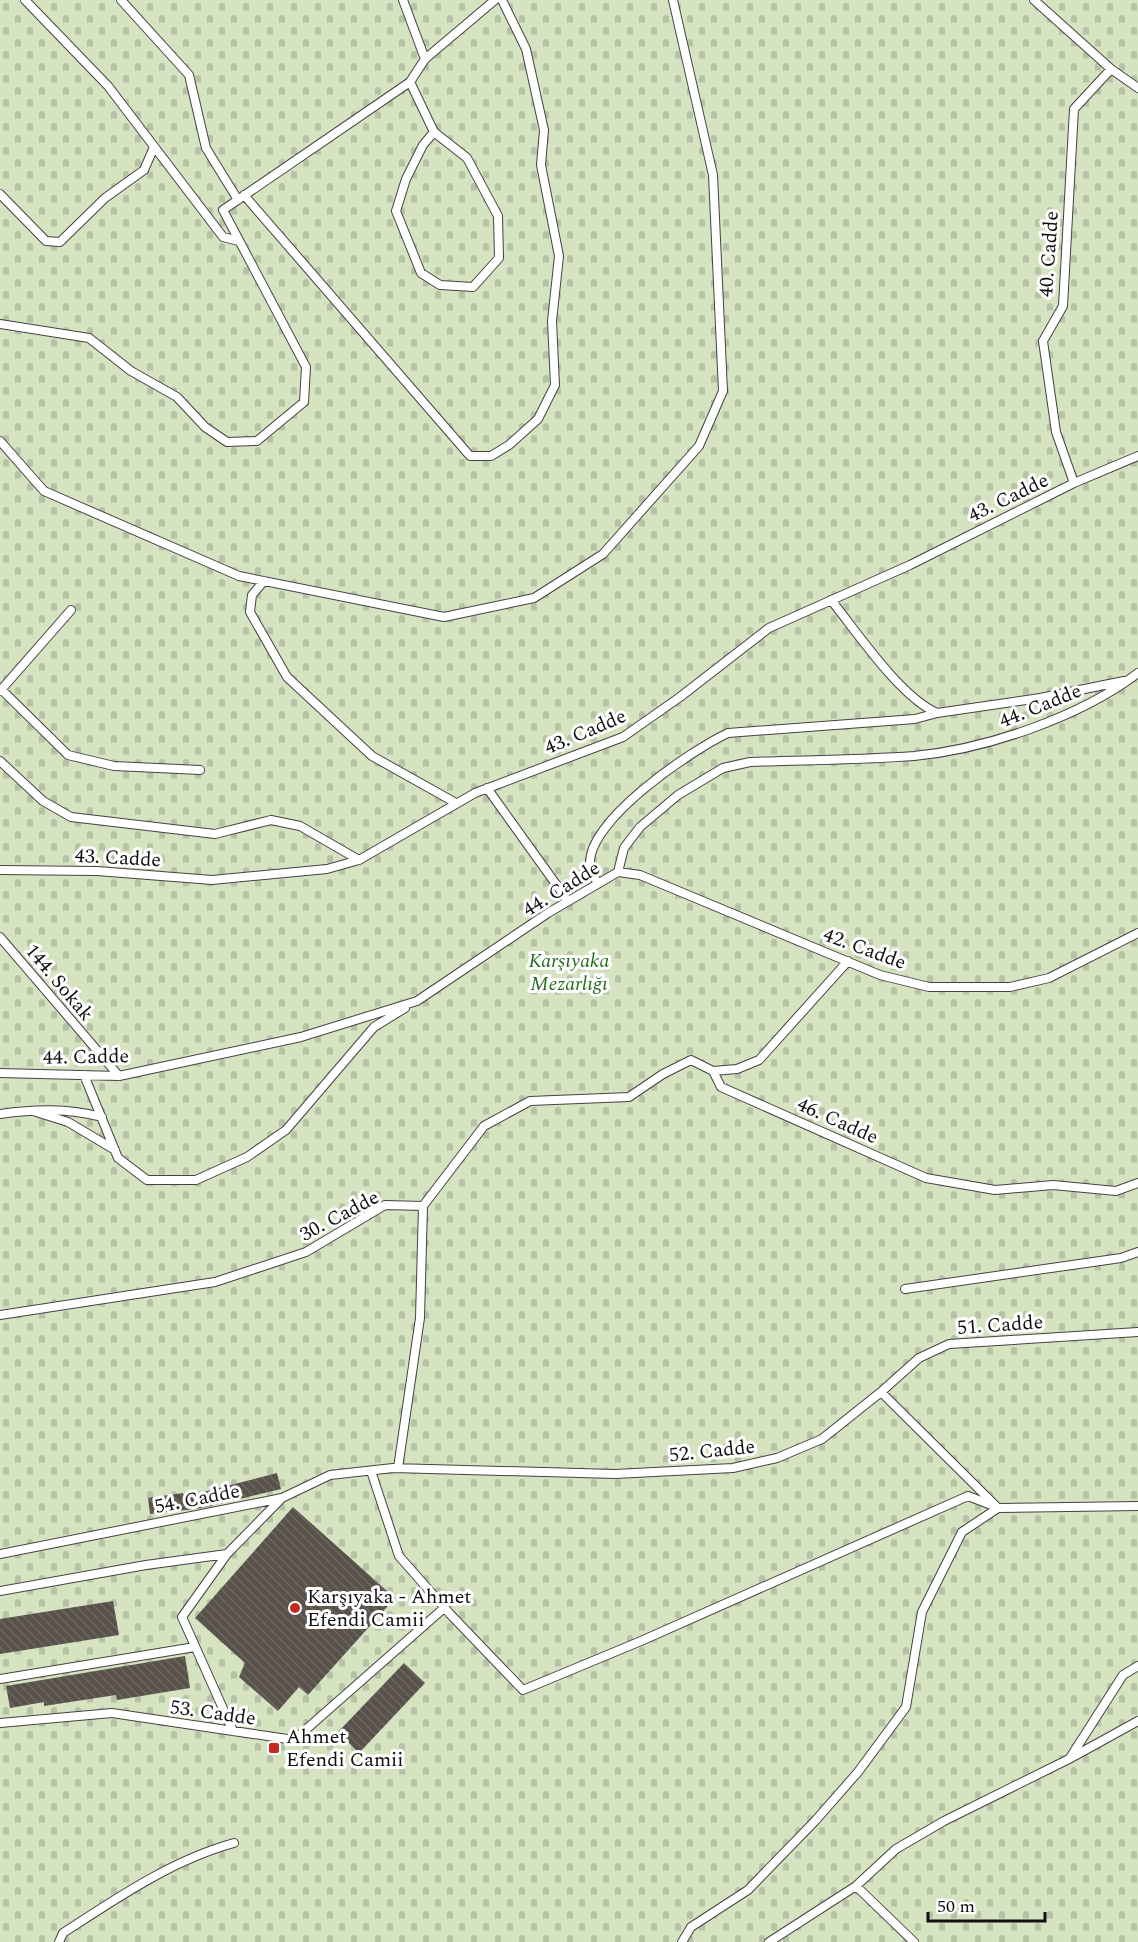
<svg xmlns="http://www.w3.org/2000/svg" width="1138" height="1942" font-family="Spectral,serif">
	<defs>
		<pattern id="cemetery-stones" width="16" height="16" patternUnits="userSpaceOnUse" patternTransform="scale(1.5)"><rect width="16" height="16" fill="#d5e3c1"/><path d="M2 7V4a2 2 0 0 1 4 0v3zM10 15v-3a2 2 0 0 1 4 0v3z" fill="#b6c2a5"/></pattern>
		<pattern id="building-back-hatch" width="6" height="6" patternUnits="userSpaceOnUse" patternTransform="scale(1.5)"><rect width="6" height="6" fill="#59524b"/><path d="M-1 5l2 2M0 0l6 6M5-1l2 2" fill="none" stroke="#6c6661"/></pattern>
	</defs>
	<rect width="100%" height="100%" fill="#fffef2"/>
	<path fill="url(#cemetery-stones)" d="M 0,0 L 1138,0 L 1138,1942 L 0,1942 Z"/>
	<path fill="url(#building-back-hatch)" d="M 277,1473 L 281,1489 L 202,1508 L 150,1514 L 148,1498 L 183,1493 L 184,1497 Z
		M 293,1507 L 395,1598 L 308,1695 L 299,1687 L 278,1711 L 239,1677 L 245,1663 L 195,1618 Z
		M 113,1601 L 119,1635 L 0,1654 L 0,1619 Z
		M 185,1656 L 190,1688 L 117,1700 L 116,1695 L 44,1706 L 44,1702 L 10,1708 L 6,1686 Z
		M 404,1663 L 425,1683 L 359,1753 L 338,1732 Z"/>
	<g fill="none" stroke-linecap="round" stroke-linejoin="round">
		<g stroke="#434343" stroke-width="10">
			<path id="service" d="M 25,0 L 108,86 L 223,237 L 239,241
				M 121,0 L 189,75 L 206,148 L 238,200
				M 1034,0 L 1111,69 L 1138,88
				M 425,59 L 495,0
				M 410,82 L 434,132 L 467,158 L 498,216 L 499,258 L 473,287 L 440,285 L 421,273 L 396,211 L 406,179 L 423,145 L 434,132
				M 0,194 L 46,241 L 60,242 L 105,198 L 144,170 L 154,147
				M 244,195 L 470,456 L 491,456 L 509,445 L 538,419 L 555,385 L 552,321 L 559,256 L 541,165 L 544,130 L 526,49 L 502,0
				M 0,324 L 89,338 L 131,371 L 177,397 L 205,427 L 227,442 L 257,441 L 304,402 L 306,367 L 223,210 L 410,82 L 425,59 L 403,0
				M 0,441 L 44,491 L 239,576 L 444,617 L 534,598 L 603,554 L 699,446 L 723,391 L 713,175 L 673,0
				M 1074,483 L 1056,432 L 1043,341 L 1063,306 L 1074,109 L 1111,69
				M 264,581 L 252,595 L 250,612 L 287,677 L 372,756 L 456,803
				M 831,600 C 857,632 900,697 937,713 L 1040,698 L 1124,681
				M 1,689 L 68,755 L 114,766 L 200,770
				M 0,691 L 71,610
				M 0,761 L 43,801 L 71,817 L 215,834 L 271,820 L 300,826 L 359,860
				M 487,788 L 568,901
				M 0,870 L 97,871 L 212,880 L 327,869 L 359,860 L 475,793 L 623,737 L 680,697 L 769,628 L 910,565 L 1074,483 L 1138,456
				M 618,872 L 624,848 L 640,827 L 678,795 L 723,768 L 750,762 C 804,760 859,760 914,756 C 987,749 1080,717 1138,673
				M 618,872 L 640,875 L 880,975 L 929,987 L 1010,987 L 1049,978 L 1138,933
				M 597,882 C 595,877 590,870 590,865 C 587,820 692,750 728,733 L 915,719 L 937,713
				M 0,937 L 119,1076
				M 848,961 L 759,1060 L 737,1069 L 713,1071 L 721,1087 L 926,1178 L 995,1190 L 1053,1185 L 1116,1191 L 1138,1183
				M 0,1073 L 119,1076 L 301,1037 L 417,1001 L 548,913 L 618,872
				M 84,1075 L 118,1158 L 147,1180 L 196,1180 L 247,1157 L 286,1130 L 374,1027 L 405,1008
				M 36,1112 L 68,1122 L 115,1150
				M 0,1114 C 35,1109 67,1108 102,1117
				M 905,1289 L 1121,1258 L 1138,1252
				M 0,1315 L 215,1282 L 306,1252 L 385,1205 L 423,1206 L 484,1126 L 530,1101 L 629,1097 L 663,1074 L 691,1060 L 713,1071
				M 881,1392 L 919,1358 L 949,1344 L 1138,1332
				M 398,1468 L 420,1318 L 423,1206
				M 371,1471 L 399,1556 L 450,1614 L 523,1690 L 641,1641 L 968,1496 L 994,1506
				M 0,1554 L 282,1498 L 330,1475 L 393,1468 L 615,1474 L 733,1468 L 777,1458 L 822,1439 L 881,1392 L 998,1508 L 1138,1506
				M 227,1554 L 182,1617 L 233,1731
				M 0,1591 L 146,1565 L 227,1554 L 281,1499
				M 0,1679 L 195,1647
				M 0,1723 L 112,1713 L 294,1740 L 444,1608
				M 1070,1758 L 1123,1675 L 1138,1666
				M 856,1886 L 914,1942
				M 59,1942 L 63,1933 C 117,1898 172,1860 234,1843
				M 682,1942 L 691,1927 L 748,1890 L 815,1821 L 858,1772 L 906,1707 L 922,1612 L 962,1532 L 998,1508
				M 769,1942 L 856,1886 L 896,1849 L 944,1821 L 1069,1759 L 1138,1721"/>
		</g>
		<use href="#service" stroke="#fff" stroke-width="8"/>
	</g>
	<g fill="#c72820" stroke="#fff" stroke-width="2">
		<circle cx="295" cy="1608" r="6"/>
		<rect x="268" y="1742" width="12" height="12" rx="3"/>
	</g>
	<g text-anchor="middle" stroke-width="6" stroke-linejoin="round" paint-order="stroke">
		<g font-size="20" fill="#101010" stroke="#fff">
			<text transform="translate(1048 254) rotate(-86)" y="7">40. Cadde</text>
			<text transform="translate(1008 497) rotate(-26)" y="7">43. Cadde</text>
			<text transform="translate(1040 705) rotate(-22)" y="7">44. Cadde</text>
			<text transform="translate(585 731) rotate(-23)" y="7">43. Cadde</text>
			<text transform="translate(118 857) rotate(3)" y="7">43. Cadde</text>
			<text transform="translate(561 888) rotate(-32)" y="7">44. Cadde</text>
			<text transform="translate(865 948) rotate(20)" y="7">42. Cadde</text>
			<text transform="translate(60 982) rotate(50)" y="7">144. Sokak</text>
			<text transform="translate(86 1056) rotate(-1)" y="7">44. Cadde</text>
			<text transform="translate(838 1120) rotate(24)" y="7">46. Cadde</text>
			<text transform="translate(339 1215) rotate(-28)" y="7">30. Cadde</text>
			<text transform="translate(1000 1324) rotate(-4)" y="7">51. Cadde</text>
			<text transform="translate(712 1450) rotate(-6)" y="7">52. Cadde</text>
			<text transform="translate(197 1498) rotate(-11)" y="7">54. Cadde</text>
			<text transform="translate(213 1712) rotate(8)" y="7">53. Cadde</text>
		</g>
		<g font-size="20" font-style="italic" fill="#256c1c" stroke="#fff">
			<text x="569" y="967">Karşıyaka<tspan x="569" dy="23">Mezarlığı</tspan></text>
		</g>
		<g font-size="20" fill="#101010" stroke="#fff" text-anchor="start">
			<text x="307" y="1603">Karşıyaka - Ahmet<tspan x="307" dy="23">Efendi Camii</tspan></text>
			<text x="286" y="1743">Ahmet<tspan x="286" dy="23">Efendi Camii</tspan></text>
		</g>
	</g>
	<path d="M928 1912v9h117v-9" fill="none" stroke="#101010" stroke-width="3"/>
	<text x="937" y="1912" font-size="18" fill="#101010" stroke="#ffffff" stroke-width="4.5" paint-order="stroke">50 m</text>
</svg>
